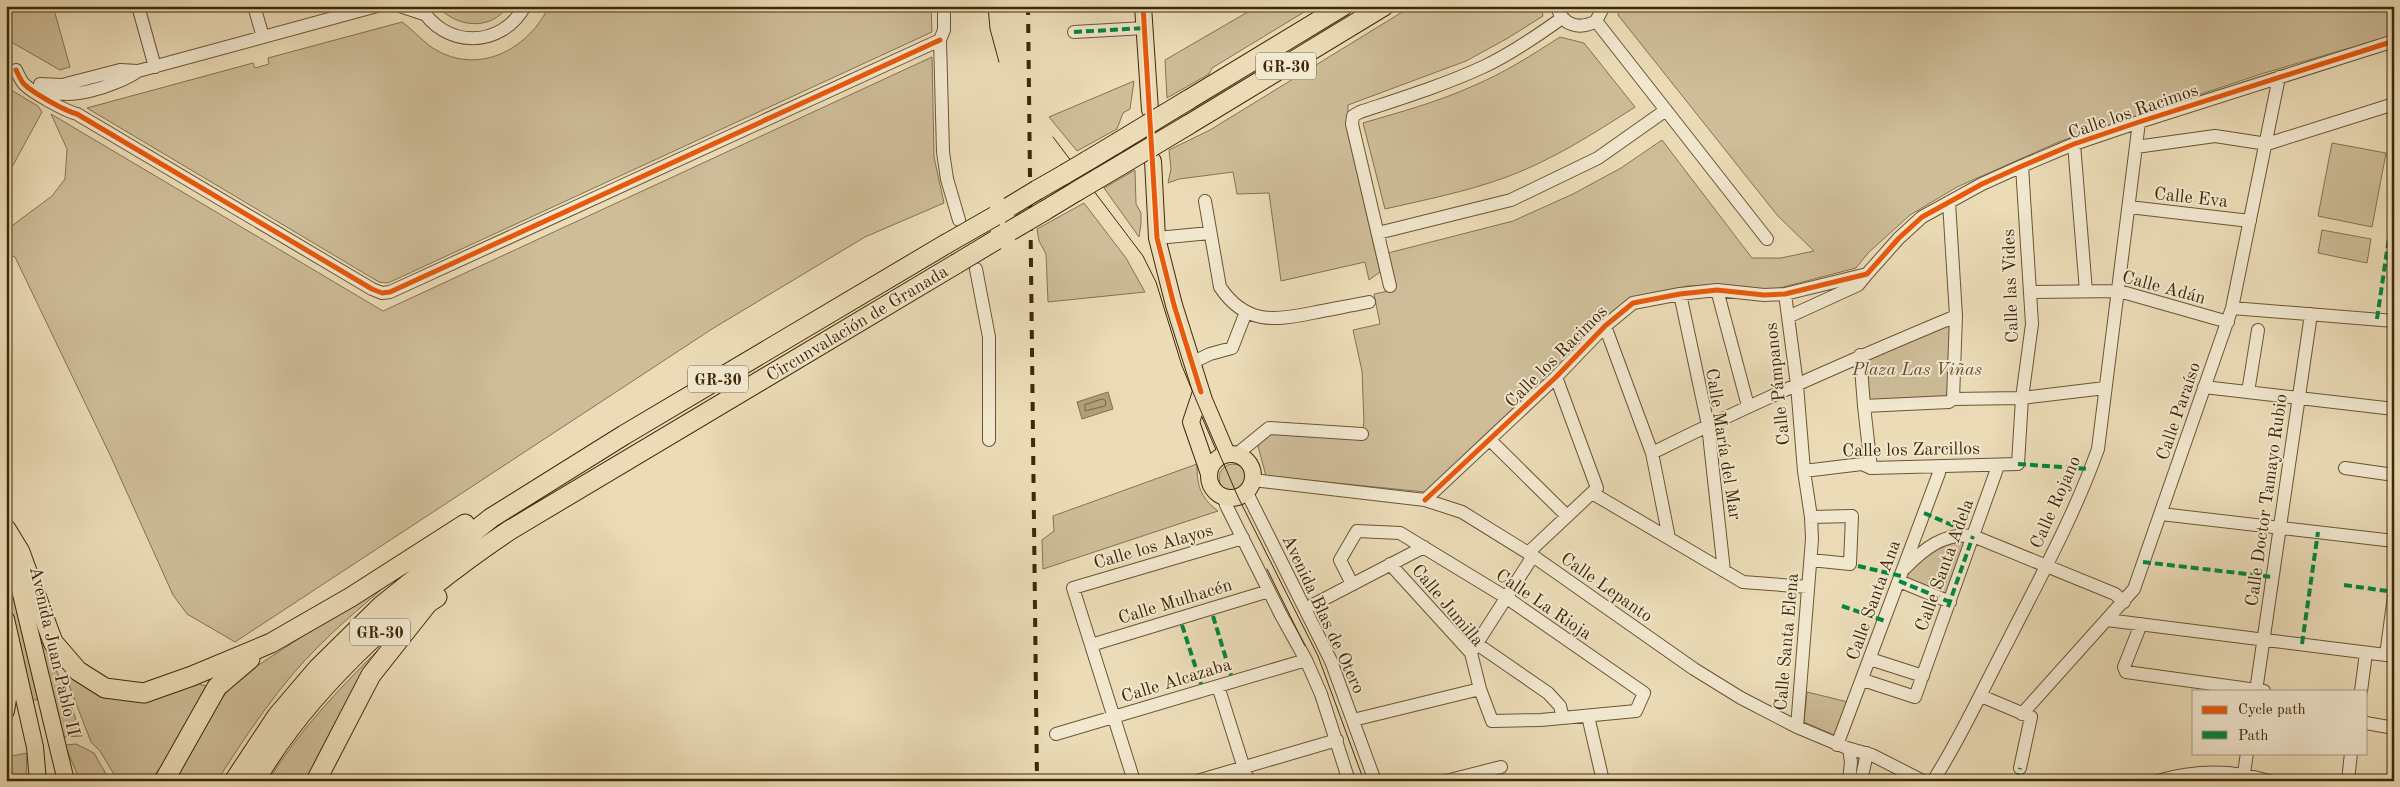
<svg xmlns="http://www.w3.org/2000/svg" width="2400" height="787" font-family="'Old Standard TT',serif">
	<rect width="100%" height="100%" fill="#ebdcb7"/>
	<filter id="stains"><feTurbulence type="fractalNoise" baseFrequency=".004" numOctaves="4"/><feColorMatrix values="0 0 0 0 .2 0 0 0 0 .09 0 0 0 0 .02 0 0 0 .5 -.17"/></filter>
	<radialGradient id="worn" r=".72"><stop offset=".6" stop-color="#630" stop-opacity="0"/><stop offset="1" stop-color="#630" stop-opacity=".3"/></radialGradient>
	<path fill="#cebd99" stroke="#867250" d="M 6,6 L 53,6 L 70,67 L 60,70 L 6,39 Z
		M 437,6 L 508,6 C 490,32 456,27 437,6 Z
		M 549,6 L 931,6 L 932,32 L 388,283 L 379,282 L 87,108 L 253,63 L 255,68 L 269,64 L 268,58 L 402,22 C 415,31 424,44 438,51 C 482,75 530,47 549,6 Z
		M 1258,6 L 1314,6 L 1212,68 L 1209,74 L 1167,98 L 1165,60 Z
		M 1412,6 L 1541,6 L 1543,16 L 1508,38 L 1466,61 L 1348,105 L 1347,129 L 1380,272 L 1369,280 L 1365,262 L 1281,281 L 1269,193 L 1237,194 L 1233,172 L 1179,179 L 1168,183 L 1171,169 L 1169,150 L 1210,130 Z
		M 1619,6 L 2394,6 L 2394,35 L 2261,74 L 2061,141 L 1957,187 L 1910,215 L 1868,253 L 1856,268 L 1772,290 L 1715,285 L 1687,286 L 1633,300 L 1425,492 L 1266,476 L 1258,446 L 1270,433 L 1362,431 L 1364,423 L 1362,371 L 1353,330 L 1380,324 L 1374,294 L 1394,290 L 1388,253 L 1513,221 L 1573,194 L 1621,168 L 1662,140 L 1752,258 L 1781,258 L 1814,251 L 1777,215 L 1618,15 Z
		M 1560,37 L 1584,43 L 1635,107 C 1593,134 1551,161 1504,178 C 1465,192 1424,200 1385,209 L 1363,123 C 1400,112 1438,102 1473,86 C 1504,73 1532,55 1560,37 Z
		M 932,57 L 934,157 L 944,203 L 865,237 L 712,329 L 235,642 L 187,614 L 173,595 L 111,457 L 15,257 L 8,255 L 6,235 L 13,225 L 52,196 L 65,179 L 67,149 L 51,114 L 383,311 Z
		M 1134,81 L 1130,109 L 1123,113 L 1117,129 L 1077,151 L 1049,117 Z
		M 6,87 L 38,106 L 42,112 L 6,178 Z
		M 2332,143 L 2386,153 L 2372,227 L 2318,216 Z
		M 1135,170 L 1136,204 L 1141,213 L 1141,224 L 1139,237 L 1104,188 Z
		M 1084,203 L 1126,258 L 1145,292 L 1048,302 L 1046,254 L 1039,241 L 1037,229 Z
		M 2322,230 L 2371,239 L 2367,263 L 2318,253 Z
		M 1952,322 L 1948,400 L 1868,401 L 1863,356 Z
		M1219 478a14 14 0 1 1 28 0a14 14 0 1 1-28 0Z
		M 1197,464 C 1197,486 1200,497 1218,511 L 1043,569 L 1042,540 L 1054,531 L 1053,516 Z
		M 1968,541 L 1947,598 L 1904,580 C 1921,555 1938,544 1968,541 Z
		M 6,559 L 38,699 L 32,701 L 6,588 Z
		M 380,586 L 382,589 C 347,619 312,649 283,686 C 259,716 238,748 217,781 L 175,781 C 196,745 210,707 240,677 Z
		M 389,639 C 357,684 331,730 307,781 L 268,781 C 301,727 345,683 389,639 Z
		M 42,642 L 64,686 L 82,736 L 63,737 L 40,643 Z
		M 72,673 L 150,697 L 199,684 L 206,686 L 174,750 L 150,781 L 118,781 L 100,751 L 91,742 L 67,680 Z
		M 1807,692 L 1848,702 L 1836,736 L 1804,722 Z
		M 76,744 L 94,753 L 110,781 L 80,781 L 65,745 Z
		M 27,753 L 26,781 L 6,781 L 6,757 Z"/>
	<path fill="#b19f7b" stroke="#836f4d" d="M 1108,392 L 1113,409 L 1082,419 L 1077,402 Z"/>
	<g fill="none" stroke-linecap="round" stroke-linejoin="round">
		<path stroke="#786441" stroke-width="1" d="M 1103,399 L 1106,401 L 1105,406 L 1085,411 L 1085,405 Z"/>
		<g stroke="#6a5533" stroke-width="14">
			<path id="minor" d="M 138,6 L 155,67
				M 254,6 L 263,37
				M 400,6 L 424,14
				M 420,6 C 444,49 501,49 525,6
				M 944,6 L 944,30 L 940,40 L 943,152 L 947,179 L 959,220
				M 1557,6 C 1562,26 1580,30 1596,21 L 1604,6
				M 1596,21 L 1767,239
				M 1074,32 L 1145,28
				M 16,70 C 18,74 21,81 24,84 C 33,93 65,111 77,114 L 372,289 L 382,293 L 390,292 L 940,40
				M 40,84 L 62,85 L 120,70 L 138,71
				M 41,85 C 60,106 118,85 138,71 L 377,6
				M 2074,144 L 2086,291
				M 2136,147 L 2215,136 L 2267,144 L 2394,104
				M 1205,201 L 1220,287 C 1245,324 1273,321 1312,313 C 1331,309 1350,306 1369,302
				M 1949,202 L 1956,316 L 1953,399
				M 2129,207 L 2250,221
				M 1378,233 L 1511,200 L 1598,158 L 1666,110
				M 1157,238 L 1210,233
				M 976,269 L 989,337 L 989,440
				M 1390,286 L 1352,124 L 1353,116 L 1360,112 C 1402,98 1444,85 1483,67 C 1511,54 1537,36 1562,18
				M 1717,290 L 1748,406
				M 2030,292 L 2119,291 L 2228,322
				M 1680,294 L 1708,425 L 1724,571
				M 1785,294 L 1797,385 L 1804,471 L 1811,517 L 1812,539 L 1797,727
				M 2232,308 L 2394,321
				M 1788,317 L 1858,285 L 1867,274
				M 1605,326 L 1652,453 L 1669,538
				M 1860,355 L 1864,406 L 1949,402 L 1953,399 L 2022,398 L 2105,388
				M 1191,363 L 1210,354 L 1232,348 L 1246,312
				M 2204,387 L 2394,409
				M 2248,392 L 2258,330
				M 1864,406 L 1871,468
				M 1490,440 L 1567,516
				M 1652,453 C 1752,403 1853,359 1956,316
				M 1237,454 L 1269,428 L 1362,434
				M 2345,468 L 2394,475
				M 1804,471 L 1862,464 L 1871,468 L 2018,464 L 2022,398 L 2032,324 L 2022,166
				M 1253,480 L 1425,500 L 1462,512 L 1533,556 L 1694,669 L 1741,698 L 1797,727 L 1847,748 L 1872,755 L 1923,781
				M 1247,493 L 1331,661 L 1375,781
				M 1592,493 L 1743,582 L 1808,587
				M 1224,497 L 1226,505 L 1281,615 L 1306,660 L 1321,694 L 1349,781
				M 1425,500 L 1556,377 L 1605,326 L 1633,303 L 1680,294 L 1717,290 L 1764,295 L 1785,294 L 1867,274 L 1899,238 L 1922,217 L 1982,184 L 2022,166 L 2074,144 L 2139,122 L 2394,41
				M 2161,514 L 2394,541
				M 1528,553 L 1597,488 L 1556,377
				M 1811,560 L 1850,564 L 1852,516 L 1811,517
				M 1905,568 C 1924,549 1944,532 1973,536 L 2115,594 L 2124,602
				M 1899,581 L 1950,602
				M 1352,584 L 1340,560 L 1357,531 L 1400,533 L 1507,598 L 1644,693 L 1636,711 L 1541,720 L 1492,721 L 1480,689 L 1471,653 L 1390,564
				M 1305,609 L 1424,547
				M 2107,620 L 2394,656
				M 2141,624 L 2124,667 L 2126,672 L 2264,691
				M 1477,644 L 1548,693 L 1560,706 L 1563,718
				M 1091,645 L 1269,591
				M 1472,651 L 1533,556
				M 2386,655 L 2394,596
				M 1870,659 L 1923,676
				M 1863,680 L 1915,697 L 1998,466
				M 1218,686 L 1248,781
				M 2256,691 L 2311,314
				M 2361,691 L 2366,653
				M 1981,696 L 2031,717 L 2020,768
				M 2022,714 L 2134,589 L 2232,308 L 2279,77
				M 1588,716 L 1603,781
				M 1353,720 L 1480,689
				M 2366,723 L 2394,728
				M 1056,734 L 1306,660
				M 1837,745 L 1939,473 L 1939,466
				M 2243,780 L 2247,753
				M 1134,781 L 1073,588 L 1243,538
				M 1197,781 L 1337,740
				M 1446,781 L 1501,767
				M 1849,781 L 1851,762 L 1849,749
				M 1861,781 L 1867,753
				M 1933,781 C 1962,736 1983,688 2008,641 C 2040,578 2074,516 2098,449 L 2139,122
				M 2157,781 C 2195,770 2231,769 2269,781
				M 2348,781 L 2351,753"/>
		</g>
		<g stroke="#3f2807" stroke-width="18">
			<path id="major" d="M 1143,6 L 1150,110
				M 1153,161 L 1157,238 L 1174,305 L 1204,400 L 1227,454
				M 1201,392 L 1191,422 L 1209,474
				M1209 476a22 22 0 1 1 44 0a22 22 0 1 1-44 0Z
				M 8,540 L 66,781
				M 6,619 L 35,747 L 38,781
				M 6,711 L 9,693 L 6,659"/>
		</g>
		<g stroke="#3f2807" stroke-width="21">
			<path id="highway" d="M 1188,100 L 1343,6
				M 1188,125 L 1384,6
				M 1087,161 L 1117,143
				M 1099,178 L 1121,165
				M 1037,190 L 1065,174
				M 1044,211 L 1077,191
				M 6,529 L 20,552 L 53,642 L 78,671 L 105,688 L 144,693 L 192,676 L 271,643 L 351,597 L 465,524
				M 164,781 L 217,687 L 250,659
				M 234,781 L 277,716 L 318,668 L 381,606 L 491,518 L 624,435 L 946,244
				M 255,781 C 312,682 416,593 510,530 L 956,264
				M 316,781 L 371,675 L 428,603 L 437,597"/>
		</g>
		<use href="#minor" stroke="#f2e8d0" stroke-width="12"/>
		<use href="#major" stroke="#ebdcb7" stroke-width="16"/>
		<use href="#highway" stroke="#ebdcb7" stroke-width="19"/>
		<path stroke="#3f2807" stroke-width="1" d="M 988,6 L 990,29 L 999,62
			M 1053,137 L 1143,256 L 1156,282 L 1182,366 L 1197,402 L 1238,497 L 1318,656 L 1364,781
			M 1267,569 L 1305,646"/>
		<path stroke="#3f2807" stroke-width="4" stroke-dasharray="9 9" stroke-linecap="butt" d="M 1028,6 L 1037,781"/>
		<g stroke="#3f2807" stroke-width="21" stroke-linecap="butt">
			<path id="highway-bridge" d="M 1117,143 L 1188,100
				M 1121,165 L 1188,125
				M 1065,174 L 1087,161
				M 1077,191 L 1099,178
				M 1009,207 L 1037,190
				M 1010,231 L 1044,211
				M 946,244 L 995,216
				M 956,264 L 996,240"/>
		</g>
		<use href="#highway-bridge" stroke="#ebdcb7" stroke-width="19"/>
		<path stroke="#00873e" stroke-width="4" stroke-dasharray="8 4" stroke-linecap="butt" d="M 1074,32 L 1145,28
			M 2377,319 L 2394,203
			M 2018,464 L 2090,469
			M 1924,513 L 1961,529
			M 2143,562 L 2273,577
			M 1858,566 L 1901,576
			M 1899,581 L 1950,602
			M 2344,585 L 2394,592
			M 1842,606 L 1885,621
			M 1948,607 L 1973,536
			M 1213,616 L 1231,675
			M 1182,625 L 1201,684
			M 2302,644 L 2318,532
			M 2017,781 L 2020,768"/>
		<g stroke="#f2e8d0" stroke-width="8">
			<path id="cycleway" d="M 1143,6 L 1157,238 L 1174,305 L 1201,392
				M 16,70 C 18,74 21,81 24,84 C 33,93 65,111 77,114 L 372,289 L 382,293 L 390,292 L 940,40
				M 1425,500 L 1556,377 L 1605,326 L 1633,303 L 1680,294 L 1717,290 L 1764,295 L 1785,294 L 1867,274 L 1899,238 L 1922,217 L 1982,184 L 2022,166 L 2074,144 L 2139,122 L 2394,41"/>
		</g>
		<use href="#cycleway" stroke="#e8590c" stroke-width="5"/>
	</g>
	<g text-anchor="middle" stroke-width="4" stroke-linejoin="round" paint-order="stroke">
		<g fill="#f2e8d0" stroke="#756243" stroke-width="1">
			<rect x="1256" y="52.5" width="60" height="27" rx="4"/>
			<rect x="688" y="365.5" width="60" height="27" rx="4"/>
			<rect x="350" y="618.5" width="60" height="27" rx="4"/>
		</g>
		<g font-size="16" font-weight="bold" fill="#3f2807">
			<text x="1286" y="72">GR-30</text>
			<text x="718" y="385">GR-30</text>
			<text x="380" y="638">GR-30</text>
		</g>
		<g font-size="18" fill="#3f2807" stroke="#f2e8d0">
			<text transform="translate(2133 111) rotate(-19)" y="6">Calle los Racimos</text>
			<text transform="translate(2191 197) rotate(6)" y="6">Calle Eva</text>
			<text transform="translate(2010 286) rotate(-92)" y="6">Calle las Vides</text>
			<text transform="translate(2164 287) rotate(15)" y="6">Calle Adán</text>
			<text transform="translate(857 323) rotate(-31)" y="6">Circunvalación de Granada</text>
			<text transform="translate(1556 356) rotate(-45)" y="6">Calle los Racimos</text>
			<text transform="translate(1777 384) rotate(-96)" y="6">Calle Pámpanos</text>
			<text transform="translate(2178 411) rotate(-71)" y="6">Calle Paraíso</text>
			<text transform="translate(1724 444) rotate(81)" y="6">Calle María del Mar</text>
			<text transform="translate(1911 449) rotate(-1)" y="6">Calle los Zarcillos</text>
			<text transform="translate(2266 500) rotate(-82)" y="6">Calle Doctor Tamayo Rubio</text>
			<text transform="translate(2055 502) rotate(-66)" y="6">Calle Rojano</text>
			<text transform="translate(1153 546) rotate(-16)" y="6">Calle los Alayos</text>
			<text transform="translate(1944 565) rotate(-70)" y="6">Calle Santa Adela</text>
			<text transform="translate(1607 587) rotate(35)" y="6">Calle Lepanto</text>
			<text transform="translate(1873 600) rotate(-70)" y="6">Calle Santa Ana</text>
			<text transform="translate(1175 601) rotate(-17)" y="6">Calle Mulhacén</text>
			<text transform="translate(1544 604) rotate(34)" y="6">Calle La Rioja</text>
			<text transform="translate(1448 605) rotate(50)" y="6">Calle Jumilla</text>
			<text transform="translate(1324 614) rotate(65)" y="6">Avenida Blas de Otero</text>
			<text transform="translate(1786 642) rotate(-85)" y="6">Calle Santa Elena</text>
			<text transform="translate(55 651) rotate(77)" y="6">Avenida Juan Pablo II</text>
			<text transform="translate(1176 680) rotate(-17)" y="6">Calle Alcazaba</text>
		</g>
		<g font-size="18" font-style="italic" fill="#634d2c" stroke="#f2e8d0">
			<text x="1917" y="375">Plaza Las Viñas</text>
		</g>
	</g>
	<rect width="2400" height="787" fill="none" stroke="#ebdcb7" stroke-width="25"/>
	<rect x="8" y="8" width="2385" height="772" fill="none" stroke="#3f2807" stroke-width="2.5"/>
	<rect x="12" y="12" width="2375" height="762" fill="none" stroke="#3f2807"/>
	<rect x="2192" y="690" width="175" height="65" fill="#f2e8d0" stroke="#aa9b80"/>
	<rect x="2202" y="706" width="25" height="8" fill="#e8590c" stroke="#aa9b80"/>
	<text x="2238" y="714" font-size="15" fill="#3f2807">Cycle path</text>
	<rect x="2202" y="731" width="25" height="8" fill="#00873e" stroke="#aa9b80"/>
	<text x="2238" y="740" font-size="15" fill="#3f2807">Path</text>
	<rect width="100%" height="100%" filter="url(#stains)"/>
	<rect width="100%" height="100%" fill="url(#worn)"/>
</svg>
